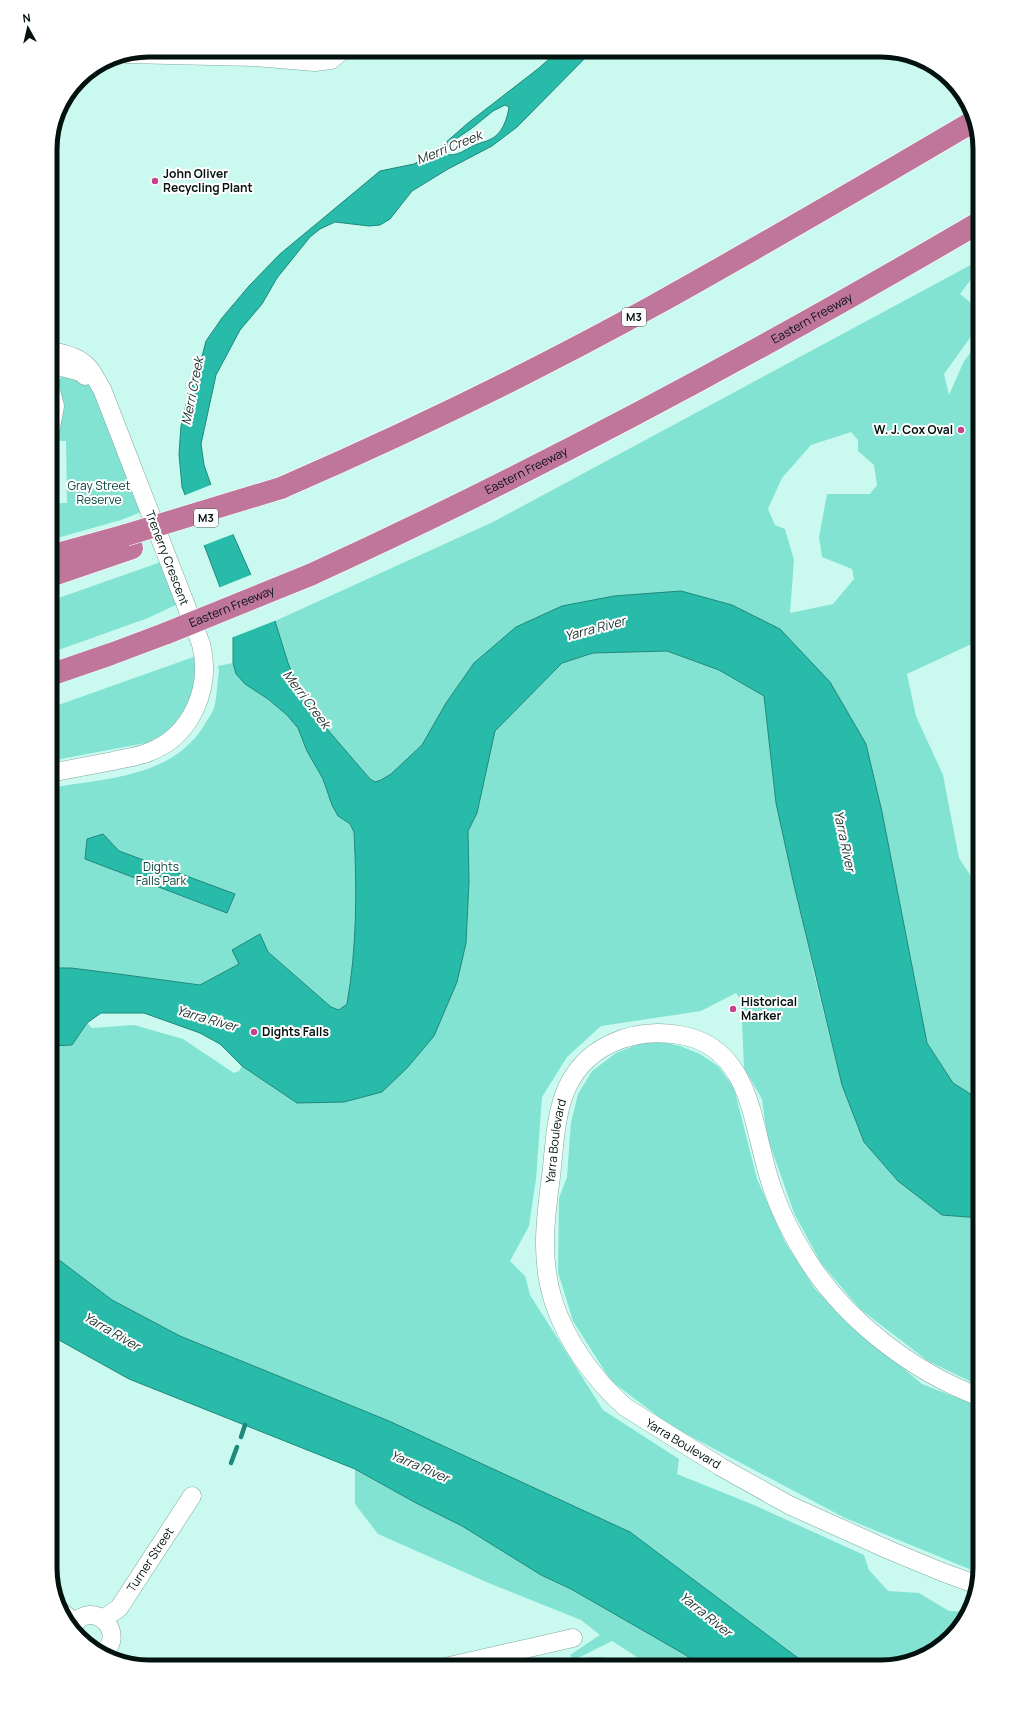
<svg xmlns="http://www.w3.org/2000/svg" width="1030" height="1717" font-family="Manrope,sans-serif">
	<rect width="100%" height="100%" fill="#caf9ef"/>
	<path fill="#83e3d2" fill-rule="evenodd" d="M 980,260 L 980,267 L 960,294 L 980,310 L 980,324 L 944,374 L 949,395 L 964,361 L 980,341 L 980,642 L 978,641 L 907,674 L 916,716 L 943,775 L 959,858 L 980,890 L 980,1100 L 953,1083 L 927,1043 L 882,812 L 866,744 L 681,591 L 446,703 L 422,745 L 391,774 L 381,780 L 375,782 L 370,779 L 321,722 L 301,694 L 288,663 L 275,621 L 493,522 ZM 851,432 L 858,440 L 858,451 L 874,465 L 877,485 L 870,494 L 827,494 L 819,537 L 822,557 L 852,569 L 854,579 L 833,604 L 790,613 L 794,560 L 785,529 L 775,525 L 768,509 L 782,478 L 811,445 Z
		M 66,370 L 90,384 L 141,512 L 121,520 L 50,540 L 50,517 L 55,512 L 56,503 L 67,503 L 66,441 L 55,441 L 59,407 L 53,381 L 60,379 Z
		M 161,562 L 178,604 L 148,618 L 50,653 L 50,601 Z
		M 667,651 L 719,670 L 764,696 L 776,803 L 814,974 L 842,1085 L 942,1215 L 980,1218 L 980,1386 L 928,1361 L 860,1309 L 821,1263 L 794,1213 L 767,1136 L 762,1099 L 744,1068 L 741,1000 L 736,993 L 701,1011 L 601,1026 L 567,1057 L 542,1097 L 536,1179 L 529,1226 L 510,1261 L 525,1276 L 530,1295 L 603,1410 L 679,1459 L 677,1474 L 754,1505 L 864,1555 L 869,1570 L 888,1591 L 919,1593 L 949,1611 L 967,1612 L 964,1623 L 925,1657 L 881,1667 L 810,1667 L 630,1532 L 389,1421 L 180,1336 L 112,1300 L 50,1253 L 50,1046 L 72,1045 L 87,1023 L 92,1028 L 134,1025 L 183,1039 L 234,1073 L 239,1071 L 242,1066 L 297,1103 L 466,943 L 469,882 L 468,831 L 477,813 L 495,731 L 561,663 L 593,653 Z
		M 199,655 L 191,704 L 166,737 L 146,743 L 50,761 L 50,708 Z
		M 233,663 L 236,674 L 245,684 L 268,699 L 287,715 L 298,728 L 307,751 L 323,779 L 332,805 L 338,816 L 350,825 L 354,832 C 357,889 357,947 347,1004 L 339,1010 L 331,1007 L 268,952 L 240,964 L 200,985 L 111,973 L 71,968 L 50,968 L 50,788 C 105,778 173,778 205,724 C 208,719 212,713 214,708 C 217,697 217,683 219,671 L 218,666 Z
		M 644,1042 L 662,1042 L 680,1046 L 700,1054 L 718,1066 L 734,1088 L 757,1179 L 785,1242 L 815,1289 L 845,1320 L 922,1384 L 980,1407 L 980,1569 L 979,1573 L 845,1518 L 671,1426 L 611,1381 L 573,1321 L 558,1272 L 559,1198 L 567,1177 L 571,1122 L 578,1094 L 592,1071 L 616,1053 Z
		M 355,1469 L 416,1503 L 462,1526 L 541,1575 L 571,1589 L 684,1654 L 703,1667 L 649,1667 L 643,1661 L 612,1641 L 574,1660 L 570,1655 L 600,1635 L 581,1620 L 491,1584 L 378,1534 L 355,1504 Z"/>
	<path fill="#29bba9" stroke="#1e887b" fill-rule="evenodd" d="M 559,50 L 593,50 L 517,127 L 492,146 L 448,169 L 412,191 L 390,219 L 380,225 L 369,226 L 335,222 L 320,229 L 310,237 L 277,278 L 262,304 L 240,330 L 216,375 L 201,444 L 204,465 L 211,485 L 251,575 L 275,621 L 288,663 L 301,694 L 321,722 L 370,779 L 375,782 L 381,780 L 391,774 L 422,745 L 446,703 L 474,663 L 516,627 L 562,606 L 614,596 L 681,591 L 732,605 L 780,629 L 830,682 L 866,744 L 882,812 L 927,1043 L 953,1083 L 980,1100 L 980,1218 L 942,1215 L 898,1181 L 864,1142 L 842,1085 L 794,885 L 776,803 L 764,696 L 719,670 L 667,651 L 593,653 L 562,663 L 495,731 L 477,813 L 468,831 L 469,882 L 466,943 L 457,982 L 434,1036 L 407,1068 L 382,1092 L 344,1102 L 297,1103 L 242,1066 L 220,1044 L 200,1033 L 144,1013 L 101,1013 L 87,1023 L 72,1045 L 50,1046 L 50,968 L 71,968 L 111,973 L 200,985 L 239,964 L 232,950 L 260,934 L 268,952 L 331,1007 L 339,1010 L 347,1004 C 357,947 357,889 354,832 L 350,824 L 338,816 L 332,805 L 323,779 L 307,751 L 298,728 L 287,715 L 268,699 L 245,684 L 236,674 L 233,663 L 233,638 L 220,587 L 182,487 L 179,454 L 181,426 L 187,399 L 198,372 L 206,341 L 222,318 L 249,286 L 280,254 L 380,171 L 414,164 L 436,151 L 468,123 L 539,68 ZM 505,105 L 509,107 C 507,120 502,135 489,140 C 485,142 479,143 475,145 C 465,150 459,155 449,155 L 445,152 L 446,148 L 450,143 L 472,128 L 493,111 Z
		M 103,834 L 119,851 L 235,894 L 227,913 L 85,859 L 87,839 Z
		M 50,1253 L 112,1300 L 180,1336 L 389,1421 L 630,1532 L 810,1667 L 703,1667 L 684,1654 L 571,1589 L 541,1575 L 462,1526 L 416,1503 L 355,1469 L 129,1379 L 50,1335 Z"/>
	<path fill="#caf9ef" d="M 213,484 L 236,533 L 202,546 L 183,496 Z
		M 253,574 L 277,620 L 231,638 L 218,588 Z"/>
	<g fill="none" stroke-linecap="round" stroke-linejoin="round">
		<path stroke="#1e887b" stroke-width="4.5" d="M 241,1437 L 245,1425
			M 231,1463 L 237,1447"/>
		<g stroke="#7da9a1" stroke-width="19">
			<g id="minor">
				<path d="M 127,54 L 254,57 L 315,62 L 331,60 L 343,50"/>
				<path d="M 50,364 L 81,372 L 85,376"/>
				<path d="M 50,432 L 55,406 L 50,388"/>
				<path d="M 50,773 C 71,769 92,765 113,761 C 125,758 138,757 149,752 C 192,736 212,687 201,644 L 102,389 C 97,382 94,373 88,367 C 79,357 63,353 50,351"/>
				<path id="s1" d="M 975,1584 L 942,1572 L 889,1550 L 789,1505 L 721,1467 L 625,1407 C 593,1378 568,1344 554,1303 C 540,1261 545,1220 551,1177 C 554,1150 555,1120 564,1095 C 582,1046 632,1027 680,1035 C 753,1047 752,1129 771,1184 C 779,1210 792,1235 807,1259 C 845,1320 913,1372 980,1397"/>
				<path d="M 60,1611 L 75,1622"/>
				<path id="s2" d="M 103,1619 L 119,1608 L 192,1496"/>
				<path d="M 73,1626 C 93,1596 129,1635 102,1653"/>
				<path d="M 445,1667 L 573,1638"/>
				<path d="M 590,1667 L 603,1667"/>
			</g>
		</g>
		<g stroke="#fff" stroke-width="23">
			<g id="highway">
				<path d="M 281,488 C 407,433 532,373 653,306 C 761,246 867,184 974,121"/>
				<path d="M 50,556 L 126,535"/>
				<path id="s3" d="M 310,575 C 540,470 762,350 980,222"/>
				<path d="M 50,576 L 132,548"/>
				<path d="M 50,675 L 111,654 L 167,633"/>
			</g>
		</g>
		<use href="#minor" stroke="#fff" stroke-width="18"/>
		<use href="#highway" stroke="#c0759b" stroke-width="22"/>
		<g stroke="#fff" stroke-width="23" stroke-linecap="butt">
			<g id="highway-bridge">
				<path d="M 126,535 L 281,488"/>
				<path id="s4" d="M 167,633 L 310,575"/>
			</g>
		</g>
		<use href="#highway-bridge" stroke="#c0759b" stroke-width="22"/>
	</g>
	<g fill="#c5448e" stroke="#fff" stroke-width="1.5">
		<circle cx="155" cy="181" r="4"/>
		<circle cx="961" cy="430" r="4"/>
		<circle cx="733" cy="1009" r="4"/>
		<circle cx="254" cy="1032" r="4"/>
	</g>
	<g text-anchor="middle" stroke-width="4" stroke-linejoin="round" paint-order="stroke">
		<g fill="#fff" stroke="#4f5957" stroke-width="1">
			<rect x="622" y="308" width="24" height="18" rx="3"/>
			<rect x="194" y="509" width="24" height="18" rx="3"/>
		</g>
		<g font-size="11" font-weight="bold" fill="#03120f">
			<text x="634" y="321">M3</text>
			<text x="206" y="522">M3</text>
		</g>
		<g font-size="12" font-weight="bold" fill="#03120f" stroke="#fff" text-anchor="start">
			<text x="163" y="178">John Oliver<tspan x="163" dy="14">Recycling Plant</tspan></text>
			<text x="953" y="434" text-anchor="end">W. J. Cox Oval</text>
			<text x="741" y="1006">Historical<tspan x="741" dy="14">Marker</tspan></text>
			<text x="262" y="1036">Dights Falls</text>
		</g>
		<g font-size="12" fill="#03120f" stroke="#fff">
			<text dy="4" stroke="none"><textPath href="#s3" startOffset="564">Eastern Freeway</textPath></text>
			<text dy="4" stroke="none"><textPath href="#s3" startOffset="240">Eastern Freeway</textPath></text>
			<text transform="translate(167 558) rotate(69)" y="4">Trenerry Crescent</text>
			<text dy="4" stroke="none"><textPath href="#s4" startOffset="70">Eastern Freeway</textPath></text>
			<text dy="4" stroke="none"><textPath href="#s1" startOffset="684">Yarra Boulevard</textPath></text>
			<text transform="translate(683 1444) rotate(31)" y="4">Yarra Boulevard</text>
			<text dy="4" stroke="none"><textPath href="#s2" startOffset="77">Turner Street</textPath></text>
		</g>
		<g font-size="12" fill="#09473f" stroke="#fff">
			<text x="99" y="490">Gray Street<tspan x="99" dy="14">Reserve</tspan></text>
			<text x="161" y="871">Dights<tspan x="161" dy="14">Falls Park</tspan></text>
		</g>
		<g font-size="13" font-style="italic" fill="#19302c" stroke="#fff">
			<text transform="translate(449 147) rotate(-22)" y="5">Merri Creek</text>
			<text transform="translate(192 391) rotate(-79)" y="5">Merri Creek</text>
			<text transform="translate(595 628) rotate(-15)" y="5">Yarra River</text>
			<text transform="translate(307 699) rotate(53)" y="5">Merri Creek</text>
			<text transform="translate(845 841) rotate(78)" y="5">Yarra River</text>
			<text transform="translate(207 1018) rotate(16)" y="5">Yarra River</text>
			<text transform="translate(112 1331) rotate(30)" y="5">Yarra River</text>
			<text transform="translate(420 1466) rotate(23)" y="5">Yarra River</text>
			<text transform="translate(706 1614) rotate(39)" y="5">Yarra River</text>
		</g>
	</g>
	<path d="M0 0H1030V1717H0ZM149 57H881A92 92 0 0 1 973 149V1568A92 92 0 0 1 881 1660H149A92 92 0 0 1 57 1568V149A92 92 0 0 1 149 57Z" fill="#fff" fill-rule="evenodd"/>
	<path fill="none" stroke="#03120f" stroke-width="5" d="M149 57H881A92 92 0 0 1 973 149V1568A92 92 0 0 1 881 1660H149A92 92 0 0 1 57 1568V149A92 92 0 0 1 149 57Z"/>
	<g transform="translate(28 28) rotate(352)" stroke="#ffffff" stroke-width="3" paint-order="stroke">
	<path d="M0-3L7 15L0 10L-7 15Z" fill="#03120f"/>
	<text y="-6" font-size="11" font-weight="bold" text-anchor="middle" fill="#03120f">N</text>
	</g>
</svg>
